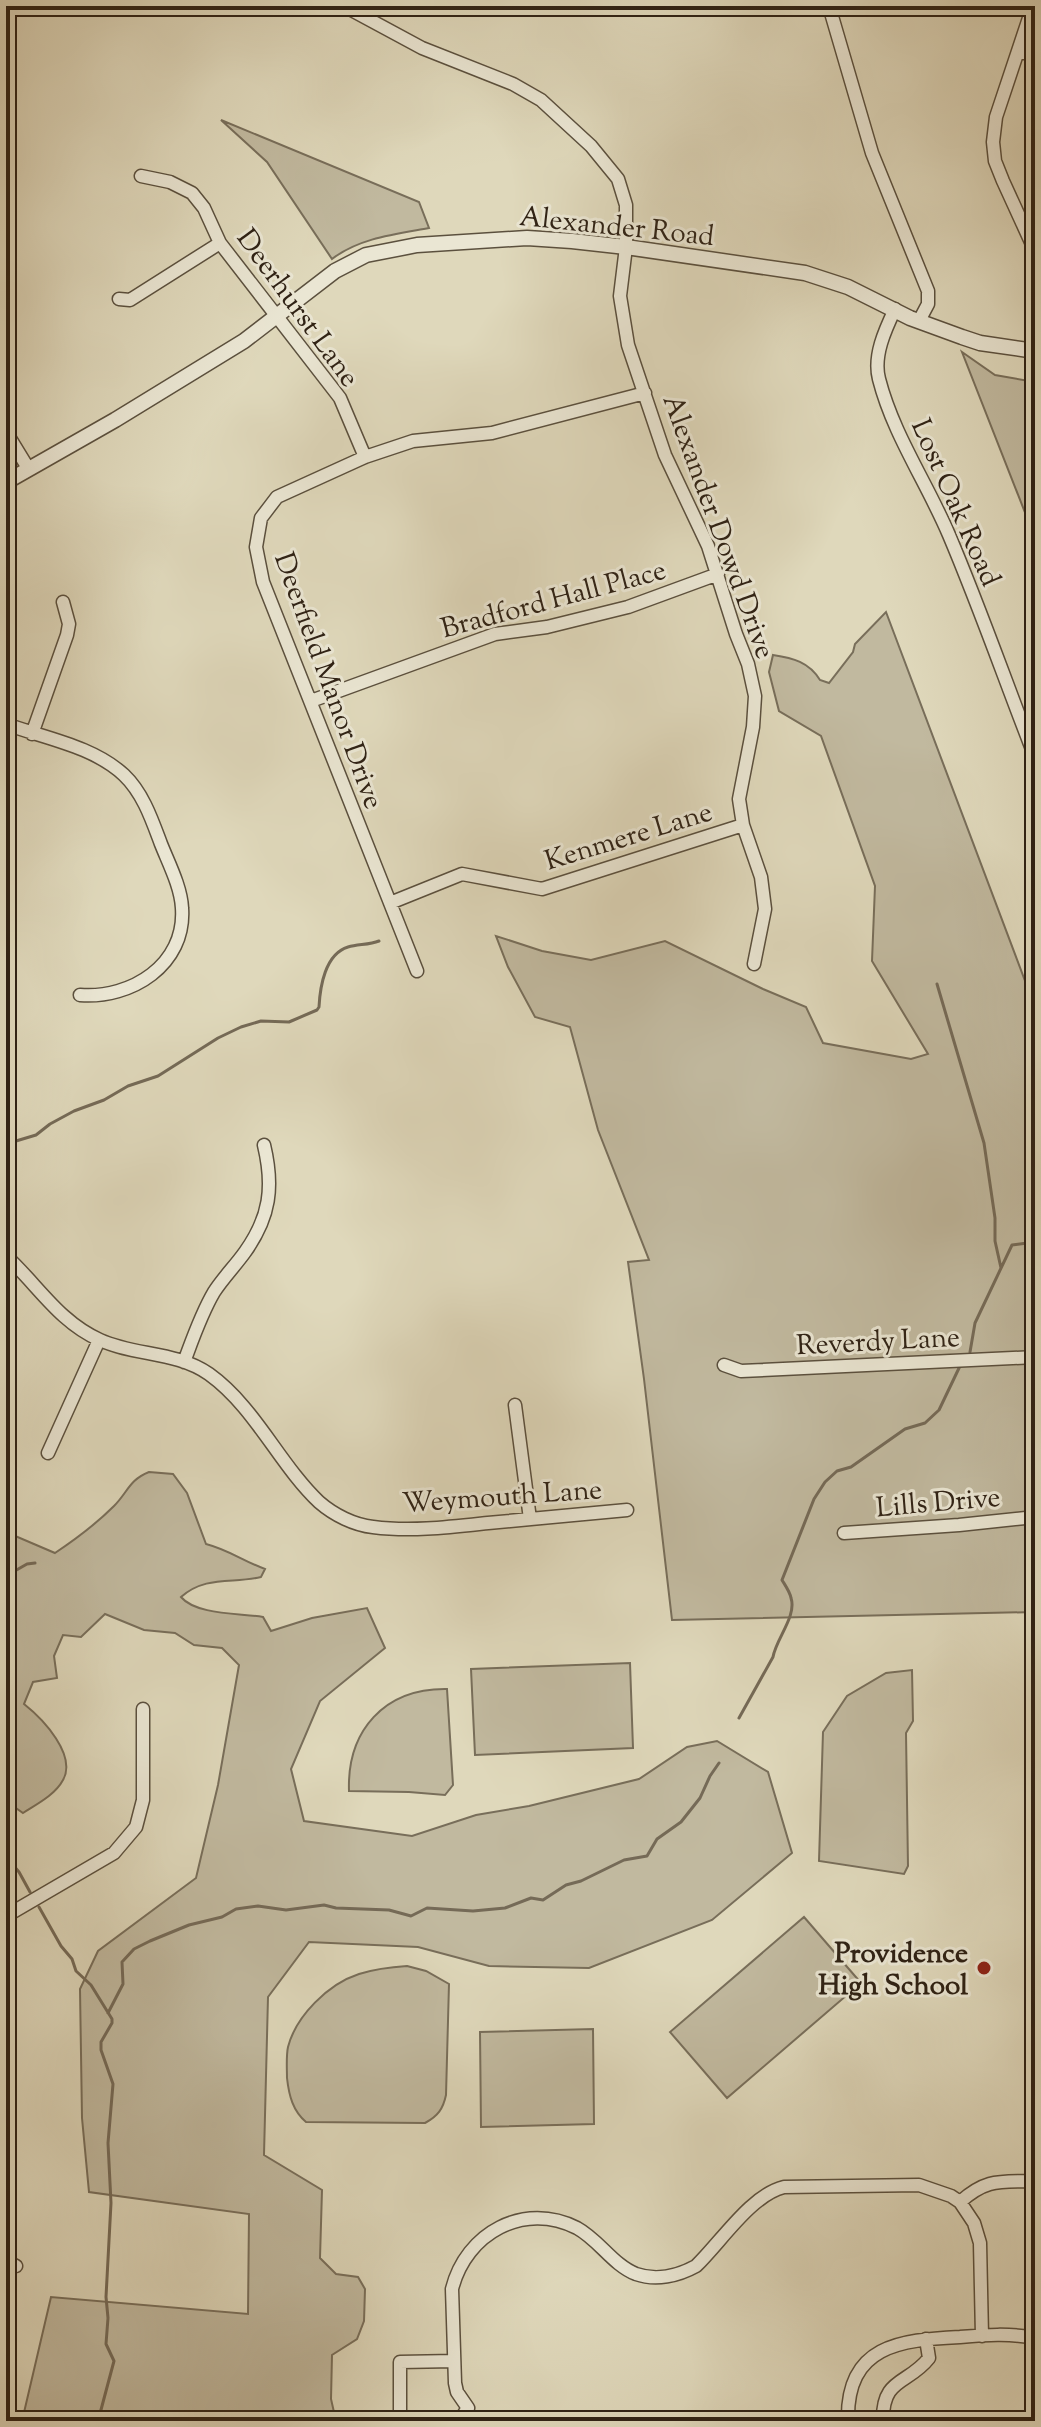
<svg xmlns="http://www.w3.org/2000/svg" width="1041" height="2427" font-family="'Sorts Mill Goudy',serif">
	<rect width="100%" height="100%" fill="#dfd8bb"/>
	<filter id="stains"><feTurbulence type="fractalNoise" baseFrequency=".0025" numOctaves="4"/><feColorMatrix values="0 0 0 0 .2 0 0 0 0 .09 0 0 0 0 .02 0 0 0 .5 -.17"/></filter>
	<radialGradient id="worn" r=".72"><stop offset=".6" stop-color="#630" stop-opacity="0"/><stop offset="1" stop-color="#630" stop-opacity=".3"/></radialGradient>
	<path fill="#c1b99f" stroke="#786e5a" stroke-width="2" d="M 221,120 L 419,202 L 429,228 C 396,234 359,238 332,259 L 267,162 Z
		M 962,352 L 995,375 L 1035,382 L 1035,538 Z
		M 886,612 L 1030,994 L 1035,994 L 1035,1612 L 672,1620 L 644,1379 L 628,1262 L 649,1260 L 598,1130 L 570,1027 L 535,1017 L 508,967 L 496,936 L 542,951 L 591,960 L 665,941 L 763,989 L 806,1007 L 823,1043 L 911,1059 L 928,1054 L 872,961 L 875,886 L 821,736 L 779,711 L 769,672 L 773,655 C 793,658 809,662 820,680 L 829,683 L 853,652 L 855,644 Z
		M 149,1472 L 173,1474 L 187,1493 L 206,1544 C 229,1550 243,1561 265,1569 L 261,1577 C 233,1584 206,1575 181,1597 C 196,1615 240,1613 263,1617 L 271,1631 L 312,1618 L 367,1608 L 385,1648 L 320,1701 L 291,1769 L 304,1821 L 412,1836 L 476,1815 L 529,1806 L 639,1779 L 687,1747 L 717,1741 L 768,1772 L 792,1853 L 712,1920 L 589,1968 L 489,1966 L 418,1947 L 309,1942 L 268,1997 L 264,2155 L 322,2190 L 320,2258 L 336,2274 L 358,2277 L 365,2289 L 364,2321 L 357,2339 L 332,2355 L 331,2399 L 336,2421 L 22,2421 L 51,2297 L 248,2314 L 249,2214 L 89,2192 L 82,2118 L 80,1989 L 98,1951 L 196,1878 L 218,1785 L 239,1665 L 222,1648 L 194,1645 L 175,1633 L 144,1630 L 105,1614 L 81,1637 L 63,1635 L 54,1656 L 57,1678 L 33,1682 L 24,1704 C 43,1719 77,1755 63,1780 C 55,1795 37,1804 23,1813 L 6,1801 L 6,1532 L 55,1553 C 76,1539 96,1524 114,1506 C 128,1492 129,1480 149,1472 Z
		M 630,1663 L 633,1748 L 475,1755 L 471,1669 Z
		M 912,1670 L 913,1721 L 906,1733 L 908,1866 L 904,1874 L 819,1861 L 823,1732 L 847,1696 L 886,1673 Z
		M 447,1689 L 453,1785 L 445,1795 L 409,1792 L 349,1791 C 347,1731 384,1688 447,1689 Z
		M 804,1917 L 861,1983 L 727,2098 L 670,2032 Z
		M 407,1966 L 426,1971 L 449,1984 L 446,2095 C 443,2109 438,2116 425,2123 L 306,2122 C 293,2111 289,2096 287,2078 C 287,2069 286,2056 288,2047 C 296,2016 328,1984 359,1974 C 375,1969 391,1967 407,1966 Z
		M 593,2029 L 594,2124 L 481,2127 L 480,2032 Z
		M 1013,2412 L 1017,2414 L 1017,2421 L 959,2421 L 961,2415 Z"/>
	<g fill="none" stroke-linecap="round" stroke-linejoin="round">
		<path stroke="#756a57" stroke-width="3" d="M 937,984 L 984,1143 L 995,1218 L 995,1241 L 1001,1268
			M 6,1144 L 36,1135 L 50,1124 L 74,1111 L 104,1100 L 128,1086 L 158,1076 L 218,1038 L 241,1027 L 261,1021 L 289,1022 L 317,1010 L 319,1007 C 320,987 325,954 348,947 C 358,944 369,945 379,941
			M 970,1352 L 975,1323 L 1012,1245 L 1035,1242
			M 6,1576 L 27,1564 L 35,1563
			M 739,1718 L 773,1657 C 776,1639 797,1616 791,1598 C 790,1592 785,1585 782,1580 L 814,1499 L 825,1482 L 837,1471 L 851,1467 L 905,1429 L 925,1423 L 939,1410 L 960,1366
			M 6,1857 L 19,1872 L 30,1892
			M 39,1907 L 61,1946 L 72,1959 L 76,1971 L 91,1985 L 112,2019 L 112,2023 L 101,2042 L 101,2050 L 113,2084 L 108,2143 L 111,2203 L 106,2297 L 108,2318 L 106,2344 L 114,2361 L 98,2421
			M 108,2013 L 123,1984 L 122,1962 L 134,1949 L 150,1941 L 189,1925 L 222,1917 L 236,1909 L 258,1906 L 286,1910 L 324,1905 L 336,1908 L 389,1910 L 411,1916 L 427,1908 L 473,1911 L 505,1908 L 531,1898 L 543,1900 L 566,1885 L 581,1881 L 624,1860 L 647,1856 L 657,1839 L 681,1822 L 700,1798 L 710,1776 L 719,1763"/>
		<g stroke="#5b503e" stroke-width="15">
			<path id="minor" d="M 344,6 L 422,48 L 513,84 L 541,100 L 591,146 L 618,179 L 626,205 L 626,247 L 620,296 L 628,345 L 665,455 L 708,546 L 736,634 L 748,664 L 755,696 L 753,727 L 739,799 L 743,825 L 761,877 L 765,909 L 754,964
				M 829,6 L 872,153 L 928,291 L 928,304 L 919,321
				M 1033,6 L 996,117 L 993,142 L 995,161 L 1003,181 L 1035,251
				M 1018,51 L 1035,56
				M 141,176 L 170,182 L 192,193 L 204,208 L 220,243 L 340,398 L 365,457
				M 119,299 L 130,300 L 220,243
				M 895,309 C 885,330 873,356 879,379 C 893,434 927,483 949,535 C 980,608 1006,683 1035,757
				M 6,432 L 28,468
				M 311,701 L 495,634 L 547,627 L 628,607 L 718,574
				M 6,724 C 44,738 93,746 124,775 C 143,793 152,820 161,844 C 169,864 181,887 182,908 C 186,965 131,999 80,995
				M 32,734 L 67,635 L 69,624 L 63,602
				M 390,903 L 462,874 L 542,889 L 743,825
				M 417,971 L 263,582 L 256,547 L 261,518 L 277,497 L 365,457 L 413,441 L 492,433 L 645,393
				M 6,1256 C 37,1284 59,1322 100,1340 C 135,1356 176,1351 209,1374 C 255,1407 279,1464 319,1502 C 334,1515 354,1525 373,1527 C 411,1532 451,1527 488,1523 C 535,1519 581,1514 627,1510
				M 1033,1357 L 1035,1414
				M 184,1362 C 193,1338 201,1314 214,1292 C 223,1278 235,1266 245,1252 C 270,1217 274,1187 264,1145
				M 724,1365 L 741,1371 L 1035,1357
				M 515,1405 L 530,1519
				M 48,1453 L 99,1340
				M 844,1533 L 959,1525 L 1035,1517
				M 6,1916 L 114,1853 L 136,1827 L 143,1800 L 143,1709
				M 960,2202 C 987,2178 1000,2182 1035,2181
				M 6,2261 L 16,2266
				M 454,2361 L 400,2362 L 400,2419 L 459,2421 L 468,2408 L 457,2392 L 455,2383 L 452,2289 C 466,2233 524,2201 577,2228 C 599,2240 613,2265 636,2274 C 656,2281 678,2276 696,2266 C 721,2242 751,2195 784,2187 L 919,2185 L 951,2196 L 960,2202 L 974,2223 L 980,2243 L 982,2336
				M 848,2421 C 846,2345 900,2340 960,2337 C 985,2335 1010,2333 1035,2338
				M 883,2421 C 882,2377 908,2385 929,2358 L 926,2339"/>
		</g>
		<g stroke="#5b503e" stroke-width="17">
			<path id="tertiary" d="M 6,482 L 115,420 L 244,341 L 335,271 L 366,255 L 417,245 L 527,238 L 572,241 L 626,247 L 805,273 L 848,287 L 910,318 L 962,337 L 980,343 L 1035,351"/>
		</g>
		<use href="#minor" stroke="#eae6d3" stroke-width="12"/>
		<use href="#tertiary" stroke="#eae6d3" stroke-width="14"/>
	</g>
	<circle fill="#8f2418" stroke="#eae6d3" stroke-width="3" cx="984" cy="1968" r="8"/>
	<g text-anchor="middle" stroke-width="6" stroke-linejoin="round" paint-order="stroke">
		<g font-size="28" fill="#2f2215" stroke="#eae6d3">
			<text transform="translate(617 225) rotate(6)" y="10">Alexander Road</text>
			<text transform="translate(299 307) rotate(54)" y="10">Deerhurst Lane</text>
			<text transform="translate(957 502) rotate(66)" y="10">Lost Oak Road</text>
			<text transform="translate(720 526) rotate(70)" y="10">Alexander Dowd Drive</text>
			<text transform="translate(553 598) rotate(-15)" y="10">Bradford Hall Place</text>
			<text transform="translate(330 680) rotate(70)" y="10">Deerfield Manor Drive</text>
			<text transform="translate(628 835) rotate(-17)" y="10">Kenmere Lane</text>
			<text transform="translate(878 1340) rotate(-3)" y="10">Reverdy Lane</text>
			<text transform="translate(502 1495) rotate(-4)" y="10">Weymouth Lane</text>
			<text transform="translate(938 1501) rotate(-5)" y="10">Lills Drive</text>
		</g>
		<g font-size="28" font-weight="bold" fill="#2f2215" stroke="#eae6d3" text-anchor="end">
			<text x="968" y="1962">Providence<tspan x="968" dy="32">High School</tspan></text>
		</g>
	</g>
	<rect width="1041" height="2427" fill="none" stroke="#dfd8bb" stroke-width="32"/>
	<rect x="8" y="8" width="1025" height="2411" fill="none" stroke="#2f2215" stroke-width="4"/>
	<rect x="16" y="16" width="1009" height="2395" fill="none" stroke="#2f2215" stroke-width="2"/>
	<rect width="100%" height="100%" filter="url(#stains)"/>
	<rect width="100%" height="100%" fill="url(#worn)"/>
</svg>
